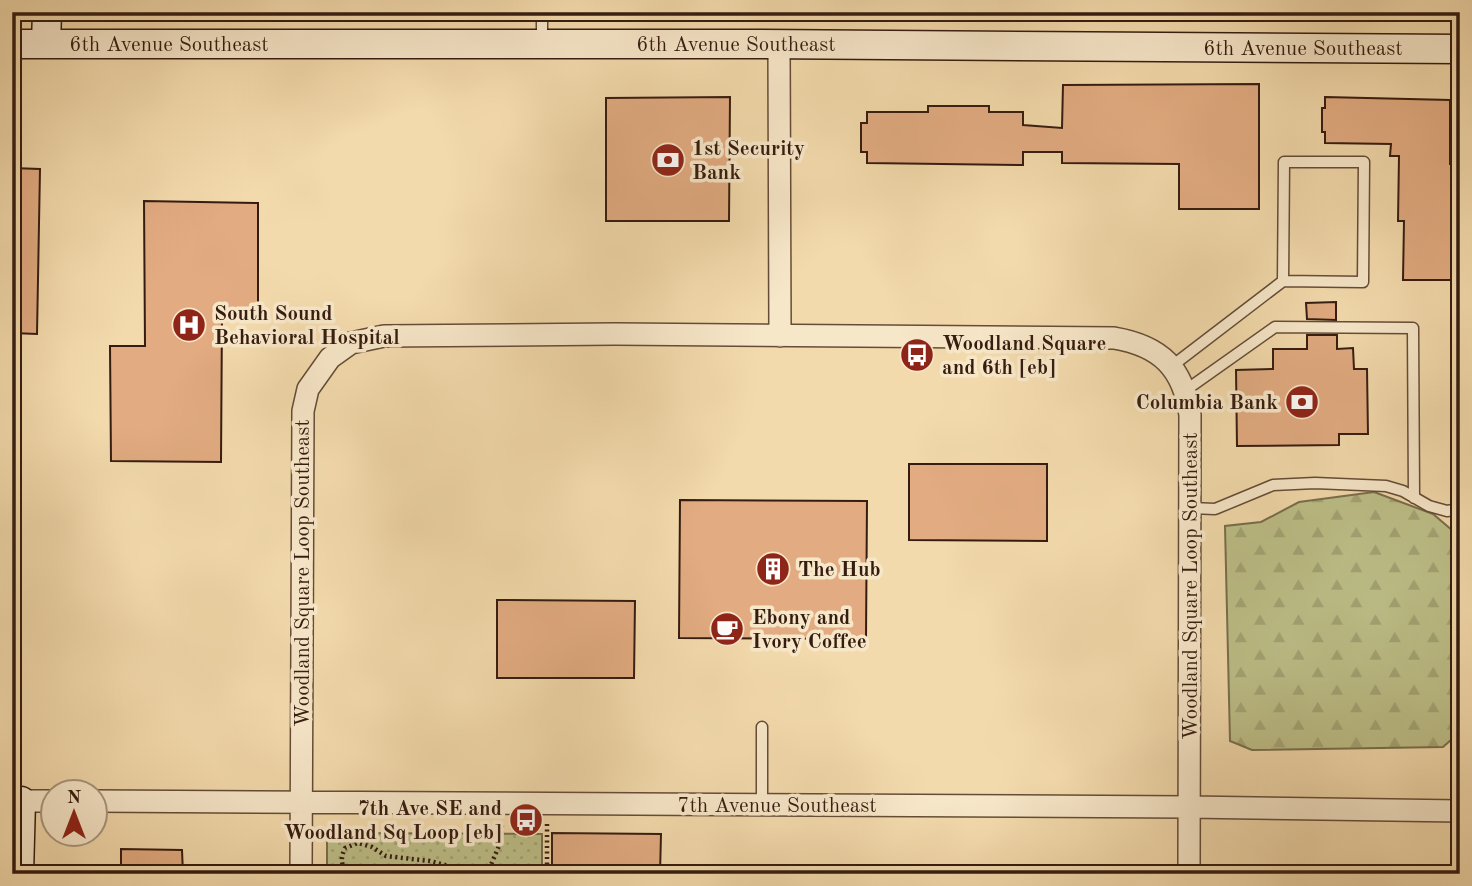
<svg xmlns="http://www.w3.org/2000/svg" width="1472" height="886" font-family="'Old Standard TT',serif">
	<defs>
		<pattern id="grass-dots" width="8" height="8" patternUnits="userSpaceOnUse" patternTransform="scale(1.75)"><rect width="8" height="8" fill="#bdbf88"/><path d="M2 2h.1M6 6h.1" fill="none" stroke="#a3a474" stroke-width="1.8" stroke-linecap="round"/></pattern>
		<pattern id="forest-firs" width="22" height="20" patternUnits="userSpaceOnUse" patternTransform="scale(1.75)"><rect width="22" height="20" fill="#bdbf88"/><path d="M5 1l3.5 6h-7zM16 11l3.5 6h-7z" fill="#a3a474"/></pattern>
	</defs>
	<rect width="100%" height="100%" fill="#f3daac"/>
	<filter id="stains"><feTurbulence type="fractalNoise" baseFrequency=".00286" numOctaves="4"/><feColorMatrix values="0 0 0 0 .2 0 0 0 0 .09 0 0 0 0 .02 0 0 0 .5 -.17"/></filter>
	<radialGradient id="worn" r=".72"><stop offset=".6" stop-color="#630" stop-opacity="0"/><stop offset="1" stop-color="#630" stop-opacity=".3"/></radialGradient>
	<path fill="url(#grass-dots)" stroke="#796e4c" stroke-width="2" d="M 327,833 L 542,834 L 542,874 L 327,874 Z"/>
	<path fill="url(#forest-firs)" stroke="#796e4c" stroke-width="2" d="M 1374,492 L 1433,514 L 1453,531 L 1460,620 L 1460,732 L 1443,747 L 1252,750 L 1230,741 L 1225,526 L 1261,522 L 1299,502 Z"/>
	<path fill="#e2ab81" stroke="#351c10" stroke-width="2" d="M 1259,84 L 1259,209 L 1179,209 L 1179,164 L 1062,163 L 1062,152 L 1023,152 L 1023,165 L 867,163 L 867,152 L 861,152 L 861,123 L 867,123 L 867,112 L 928,112 L 928,106 L 989,106 L 989,112 L 1023,112 L 1023,125 L 1062,128 L 1063,85 Z
		M 730,97 L 729,221 L 606,221 L 606,98 Z
		M 1325,97 L 1450,100 L 1450,164 L 1458,164 L 1460,280 L 1403,280 L 1404,221 L 1398,221 L 1399,156 L 1390,156 L 1391,144 L 1325,143 L 1325,132 L 1322,132 L 1322,108 L 1325,108 Z
		M 12,168 L 40,169 L 37,334 L 12,333 Z
		M 144,201 L 258,203 L 258,314 L 222,314 L 221,462 L 111,461 L 110,346 L 145,346 Z
		M 1336,302 L 1336,320 L 1307,319 L 1306,303 Z
		M 1307,335 L 1337,335 L 1337,349 L 1353,348 L 1354,369 L 1367,369 L 1368,434 L 1339,434 L 1339,445 L 1237,446 L 1236,370 L 1273,369 L 1273,349 L 1307,349 Z
		M 909,464 L 1047,464 L 1047,541 L 909,540 Z
		M 680,500 L 867,501 L 866,639 L 679,638 Z
		M 497,600 L 635,601 L 634,678 L 497,678 Z
		M 552,833 L 661,834 L 660,874 L 552,874 Z
		M 121,849 L 182,850 L 183,874 L 121,874 Z"/>
	<g fill="none" stroke-linecap="round" stroke-linejoin="round">
		<g stroke="#644c37" stroke-width="13">
			<path id="lane" d="M 542,44 L 542,12
				M 1172,366 L 1283,281 L 1284,162 L 1364,162 L 1363,282 L 1283,281
				M 1186,390 L 1275,327 L 1413,328 L 1414,498
				M 1191,508 L 1215,509 L 1273,485 L 1315,483 L 1386,486 L 1403,491 L 1429,506 L 1447,511 L 1460,509
				M 762,727 L 762,806"/>
		</g>
		<g stroke="#644c37" stroke-width="24">
			<path id="street" d="M 779,45 L 780,336
				M 21,801 L 52,801
				M 94,801 L 1189,807 L 1460,811
				M 301,874 L 303,411 L 308,389 L 330,358 L 351,343 L 384,336 L 615,334 L 1114,338 C 1161,346 1183,368 1190,415 L 1189,874"/>
		</g>
		<g stroke="#351c10" stroke-width="31">
			<path id="secondary" d="M 12,44 L 748,44 L 1460,49
				M 46,44 L 47,12
				M 12,801 L 21,801 L 19,874"/>
		</g>
		<path stroke="#351c10" stroke-width="4.5" stroke-dasharray="2 3.5" stroke-linecap="butt" d="M 547,824 L 547,874
			M 348,874 C 341,865 340,859 345,848 L 358,843 L 372,847 L 386,856 L 430,861 L 479,874
			M 487,874 L 499,846 L 502,825"/>
		<use href="#lane" stroke="#f7e7c9" stroke-width="10"/>
		<use href="#street" stroke="#f7e7c9" stroke-width="21"/>
		<use href="#secondary" stroke="#f7e7c9" stroke-width="28"/>
	</g>
	<defs>
		<g id="bank-disc" transform="scale(1.75)"><circle r="9.5" fill="#8f2418" stroke="#f7e7c9"/><path d="M-6-4H6V4H-6ZM0-2.3a2.3 2.3 0 1 0 0 4.6a2.3 2.3 0 1 0 0-4.6Z" fill="#fff"/></g>
		<g id="hospital-disc" transform="scale(1.75)"><circle r="9.5" fill="#8f2418" stroke="#f7e7c9"/><path d="M-5-5h3v3.5h4V-5h3V5h-3V1.5h-4V5h-3Z" fill="#fff"/></g>
		<g id="bus-disc" transform="scale(1.75)"><circle r="9.5" fill="#8f2418" stroke="#f7e7c9"/><path d="M-5-6H5V4H4V6H2V4H-2V6H-4V4H-5ZM-3.5-4V0h7V-4ZM-3.5 1.2v1.5H-2V1.2ZM2 1.2v1.5H3.5V1.2Z" fill="#fff"/></g>
		<g id="building-disc" transform="scale(1.75)"><circle r="9.5" fill="#8f2418" stroke="#f7e7c9"/><path d="M-4-6H4V6H1V3H-1V6H-4ZM-2.5-4.3h1.7v1.8h-1.7ZM.8-4.3h1.7v1.8H.8ZM-2.5-1h1.7V.8h-1.7ZM.8-1h1.7V.8H.8Z" fill="#fff"/></g>
		<g id="cafe-disc" transform="scale(1.75)"><circle r="9.5" fill="#8f2418" stroke="#f7e7c9"/><path d="M-5.5-4.5H6V0H3Q3 3.5 0 3.5H-2.5Q-5.5 3.5-5.5 0ZM3-3.2v2h1.7v-2ZM-6 4.5H4V6H-6Z" fill="#fff"/></g>
	</defs>
	<g fill-rule="evenodd">
		<use href="#bank-disc" x="668" y="160"/>
		<use href="#hospital-disc" x="189" y="325"/>
		<use href="#bus-disc" x="917" y="355"/>
		<use href="#bank-disc" x="1302" y="402"/>
		<use href="#building-disc" x="773" y="569"/>
		<use href="#cafe-disc" x="727" y="629"/>
		<use href="#bus-disc" x="526" y="820"/>
	</g>
	<g text-anchor="middle" stroke-width="7" stroke-linejoin="round" paint-order="stroke">
		<g font-size="21" fill="#351c10" stroke="#f7e7c9">
			<text x="169" y="51">6th Avenue Southeast</text>
			<text x="736" y="51">6th Avenue Southeast</text>
			<text x="1303" y="55">6th Avenue Southeast</text>
			<text transform="translate(302 573) rotate(-90)" y="7">Woodland Square Loop Southeast</text>
			<text transform="translate(1190 586) rotate(-90)" y="7">Woodland Square Loop Southeast</text>
			<text x="777" y="812">7th Avenue Southeast</text>
		</g>
		<g font-size="21" font-weight="bold" fill="#351c10" stroke="#f7e7c9" text-anchor="start">
			<text x="692" y="155">1st Security<tspan x="692" dy="24">Bank</tspan></text>
			<text x="214" y="320">South Sound<tspan x="214" dy="24">Behavioral Hospital</tspan></text>
			<text x="942" y="350">Woodland Square<tspan x="942" dy="24">and 6th [eb]</tspan></text>
			<text x="1278" y="409" text-anchor="end">Columbia Bank</text>
			<text x="798" y="576">The Hub</text>
			<text x="752" y="624">Ebony and<tspan x="752" dy="24">Ivory Coffee</tspan></text>
			<text x="502" y="815" text-anchor="end">7th Ave SE and<tspan x="502" dy="24">Woodland Sq Loop [eb]</tspan></text>
		</g>
	</g>
	<rect width="1472" height="886" fill="none" stroke="#f3daac" stroke-width="42"/>
	<rect x="14" y="14" width="1444" height="858" fill="none" stroke="#351c10" stroke-width="3.5"/>
	<rect x="21" y="21" width="1430" height="844" fill="none" stroke="#351c10" stroke-width="2"/>
	<g transform="translate(74 813)"><circle r="33" fill="#f7e7c9" stroke="#a9967f" stroke-width="2"/>
	<path d="M0-5L12 26L0 18L-12 26Z" fill="#8f2418"/>
	<text y="-10" font-size="19" font-weight="bold" text-anchor="middle" fill="#351c10">N</text>
	</g>
	<rect width="100%" height="100%" filter="url(#stains)"/>
	<rect width="100%" height="100%" fill="url(#worn)"/>
</svg>
